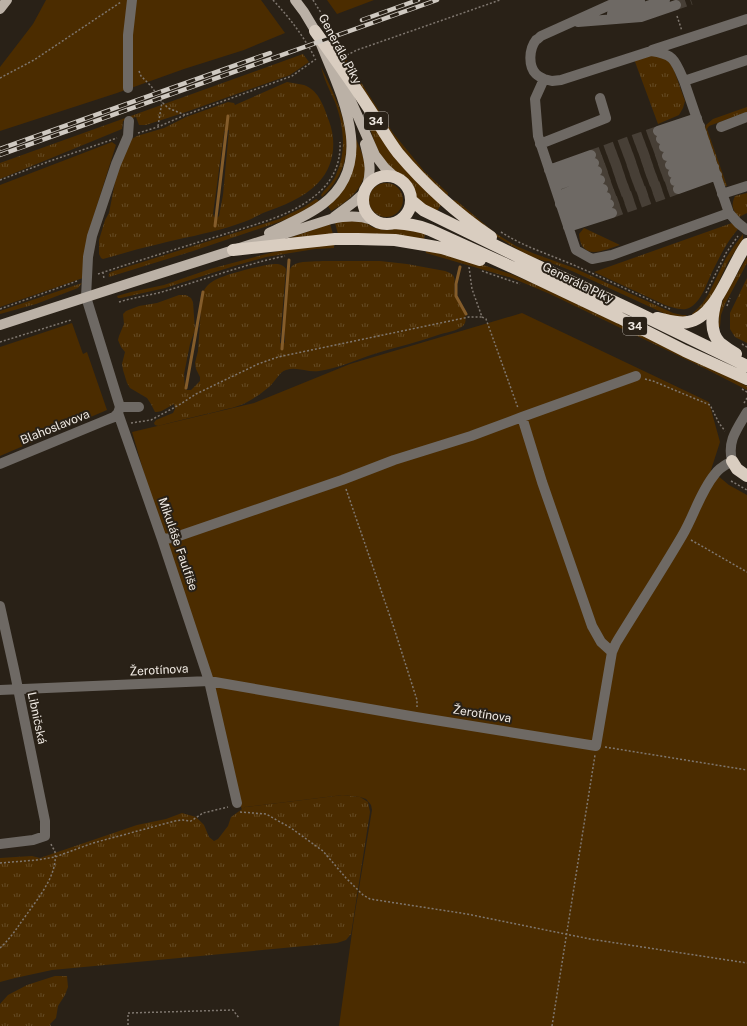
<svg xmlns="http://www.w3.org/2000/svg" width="747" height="1026" font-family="'Public Sans',sans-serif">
	<defs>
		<pattern id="grass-tufts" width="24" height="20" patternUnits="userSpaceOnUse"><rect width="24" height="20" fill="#4b2c00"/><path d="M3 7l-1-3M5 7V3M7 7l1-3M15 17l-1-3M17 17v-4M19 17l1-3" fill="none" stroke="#654b25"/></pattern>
	</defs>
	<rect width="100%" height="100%" fill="#292117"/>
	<path fill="url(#grass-tufts)" fill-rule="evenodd" d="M 341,53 L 347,60 L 393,133 L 425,172 L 448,193 L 448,196 L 447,198 L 435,186 L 397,144 L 349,69 Z
		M 303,54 L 309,62 L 290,75 L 186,112 L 146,125 L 139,125 L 136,117 L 123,121 L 122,129 L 0,179 L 0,163 Z
		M 659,54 L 671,63 L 675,73 L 685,101 L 683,108 L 679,115 L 658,124 L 634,59 Z
		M 321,67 C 343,112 365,156 322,197 L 321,195 C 324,190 328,187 331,183 C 333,180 336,176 337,172 C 347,150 343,123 335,102 C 330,91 324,79 321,67 Z
		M 287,82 C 292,83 299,84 304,85 C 320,91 324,108 329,121 C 337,142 334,167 318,183 C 304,198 282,206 263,213 C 258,215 254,218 249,220 C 243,222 236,225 229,227 C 206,234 182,238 159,244 C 140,248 122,254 103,259 L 101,258 L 99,254 L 99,240 L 105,220 L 109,213 L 116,177 L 130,140 L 137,136 L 164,128 L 186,117 L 228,102 L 234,103 L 235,105 ZM 229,130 L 223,195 L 219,216 L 217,218 L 214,217 L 213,214 L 224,133 L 224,131 Z
		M 747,107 L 747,112 L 709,126 L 707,129 L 727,186 L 725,186 L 705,128 L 706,125 L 713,119 Z
		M 364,112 L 389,149 L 441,205 L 437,211 L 422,204 L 416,197 L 411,185 L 407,180 L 394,171 L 381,157 L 375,143 Z
		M 356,139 C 360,148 365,159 365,169 C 365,188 346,203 331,211 L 328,206 C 350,187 355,167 356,139 Z
		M369 200a17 17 0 1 1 34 0a17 17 0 1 1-34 0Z
		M 747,193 L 747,213 L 739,217 C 732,210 731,205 735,196 Z
		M 316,199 L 318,200 L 319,201 L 295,216 L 282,221 L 193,251 L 109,277 C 108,273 110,272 114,271 L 279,219 L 304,207 Z
		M 454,200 L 457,201 L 495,233 L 516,246 L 535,254 L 574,268 L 673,313 L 682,315 L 686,315 L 687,318 L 672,317 L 572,271 L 557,265 L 529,256 L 494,235 L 451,201 Z
		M 345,221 L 358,221 L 365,222 L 372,227 L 379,229 L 385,230 L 404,228 L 425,233 L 424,240 L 338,234 L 335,223 Z
		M 732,223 L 738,229 C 734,234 730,239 727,244 C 721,253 717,263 712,272 C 707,283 700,306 686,309 C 678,310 672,307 665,305 L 594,272 Z
		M 330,224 L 333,234 L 289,238 Z
		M 584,228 L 620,245 C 604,250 581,262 579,234 Z
		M 743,234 L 743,239 L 728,262 L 712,296 L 706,304 L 692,316 L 692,314 L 702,304 L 708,295 L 726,258 L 734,246 Z
		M 334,244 L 334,248 L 315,249 L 266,257 L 231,267 L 165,288 L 121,298 L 118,298 L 117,296 L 131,292 L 164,285 L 210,269 L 270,253 L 295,248 Z
		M 426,250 L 483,265 L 511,274 L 553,292 L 711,368 L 747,386 L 747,390 L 708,370 L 550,294 L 512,278 L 426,253 Z
		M 747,257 L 747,263 L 725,304 L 721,315 L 720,327 L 718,328 L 719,312 L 724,297 Z
		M 323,261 L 380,261 L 407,264 L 445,271 C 462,276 450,284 456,298 C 459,306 468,313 465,323 C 462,330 448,332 441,334 C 419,342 396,347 374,354 C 356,360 338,368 319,371 C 308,373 297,366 286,370 C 279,372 275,382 269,387 C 263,392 256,397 249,401 C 240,407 225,409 215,412 C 196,416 177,421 158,426 L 155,425 L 154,423 L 156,420 L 173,413 L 175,409 L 174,404 C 168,407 161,413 155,412 L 151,404 L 147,398 L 130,388 L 127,383 L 123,370 L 122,364 L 125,352 L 121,347 L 118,340 L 119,336 L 124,324 L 123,314 L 126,311 L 139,306 L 157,303 L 179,295 L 186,295 L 191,298 L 193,302 L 195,330 L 190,344 L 184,374 L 185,389 L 187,390 L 191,390 L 200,381 L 200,377 L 196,369 L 195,363 L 198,351 L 202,294 C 205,287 210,282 217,279 C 227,274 268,263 278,264 C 282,265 284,266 286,269 L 280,340 L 280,343 L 283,344 L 285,342 C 285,329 284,273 292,266 C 300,260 314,262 323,261 Z
		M 747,278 L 747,343 L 735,337 L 730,329 L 730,313 Z
		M 82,283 L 78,288 L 36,304 L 0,314 L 0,311 Z
		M 343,795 L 360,797 L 368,802 L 370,812 L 351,934 L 346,940 L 337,943 L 52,970 L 15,978 L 0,982 L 0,858 L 32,856 L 40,858 L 137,825 L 166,819 L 182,813 L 196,817 L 204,825 L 209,837 L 214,841 L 218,839 L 228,826 L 231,817 L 245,807 Z
		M 55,976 L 67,976 L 68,987 L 65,995 L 58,1006 L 56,1018 L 50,1024 L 51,1026 L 0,1026 L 0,1004 L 8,995 L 27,985 Z"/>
	<path fill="#4b2c00" d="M 46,0 L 261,0 L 285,33 L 244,50 L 184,69 L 117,93 L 0,131 L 0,67 L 33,24 Z
		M 327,0 L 374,0 L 337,14 Z
		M 112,142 L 116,145 L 89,231 L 83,278 L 0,307 L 0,185 Z
		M 522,313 L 709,402 L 720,442 L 711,470 L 729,485 L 747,495 L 747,1026 L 339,1026 L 354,918 L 372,810 L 371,805 L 366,799 L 360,797 L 343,795 L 245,807 L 242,810 L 132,432 L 254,403 L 350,364 Z
		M 72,323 L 83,354 L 87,352 L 107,410 L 0,456 L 0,347 Z"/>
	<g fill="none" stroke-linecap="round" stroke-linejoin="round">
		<path stroke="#845c2a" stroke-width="3" d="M 215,226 L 228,116
			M 460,267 L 456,284 L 456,296 L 466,314
			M 282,349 L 289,260
			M 186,388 L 203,292"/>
		<path stroke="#473f36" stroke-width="10" stroke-dasharray="10 5" stroke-linecap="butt" d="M 676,5 L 691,0
			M 591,155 L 658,131
			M 594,163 L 661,139
			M 597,171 L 664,147
			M 600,180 L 667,156
			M 603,189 L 670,165
			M 606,197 L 673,173
			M 609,204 L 675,181
			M 612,213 L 678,189"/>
		<path stroke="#7f776f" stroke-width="1.5" stroke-dasharray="2 2" stroke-linecap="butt" d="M 273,0 C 290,18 304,37 315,58
			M 313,0 L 323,16 L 341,46
			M 677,16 L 682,31
			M 347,55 L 357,50 L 500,0
			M 139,71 L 141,76 L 151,86 L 162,102 L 168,108 L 185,115
			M 0,78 L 34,60 L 121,2
			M 158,126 L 162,102
			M 138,133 L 158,127 L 185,115 L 292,76 L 316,59
			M 0,180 L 50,161 L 117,138
			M 501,232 C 524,247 551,255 576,266 C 608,280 638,295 670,309
			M 469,267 L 472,289 L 482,317 L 486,319 L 518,408
			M 482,271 L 520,284
			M 103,272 L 104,279
			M 98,274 C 140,260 183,247 225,234 C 256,224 291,216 316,195 C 333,181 341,163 340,142
			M 706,293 L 726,253 L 738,236
			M 119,302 C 132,298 145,296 158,293 C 201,281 241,265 285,256
			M 727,306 L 730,298
			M 0,309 L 77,281
			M 0,342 L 71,320
			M 742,344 L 747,347
			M 645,379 L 653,381 L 710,405 L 719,423 L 725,431
			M 742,389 L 747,392
			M 744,403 L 747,398
			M 131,423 L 151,420 L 179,405 L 196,394 L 258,364 L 278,357 L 469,317 L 482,317
			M 731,481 L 747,490
			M 346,489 L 393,625 L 417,700 L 417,707
			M 691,540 L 747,572
			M 605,747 L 747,770
			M 240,812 L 266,814 L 291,828 L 323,851 L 346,878 L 363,895 L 370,899 L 467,914 L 590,939 L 747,963
			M 0,863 L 37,860 L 55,857 L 93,843 L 175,821 L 183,820 L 191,821 L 203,813 L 228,807
			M 0,948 C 12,937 18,926 27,914 C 39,897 58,874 55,852 C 54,849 52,847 51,844
			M 128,1025 L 128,1013 L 233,1010 L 239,1018
			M 552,1026 L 595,755"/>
		<path stroke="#6e6964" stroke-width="10" d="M 621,0 L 541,36 C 540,37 538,39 536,40 C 529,49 528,66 536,74 C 538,76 542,78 544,79 L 535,99 L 538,136 L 576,250 L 592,259 L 612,255 L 729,213
			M 617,9 L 640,0
			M 612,14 L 635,10 L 665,0
			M 578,22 L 641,17 L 676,5
			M 652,50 L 747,19
			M 544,79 L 552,81 L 561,80 L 651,51 C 674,54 675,60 684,81 L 729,213 L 738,223 L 747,230
			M 684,81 L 747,60
			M 128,88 L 128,35 L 132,0
			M 129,121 L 128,136 L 116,164 L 92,236 L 88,257 L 86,297 L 120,407 L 118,413 L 162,539 L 209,681 L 237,803
			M 721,127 L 747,117
			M 658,131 L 697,118
			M 661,139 L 700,126
			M 540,144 L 606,118 L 600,98
			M 664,147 L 702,133
			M 667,156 L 705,142
			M 670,165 L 708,151
			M 549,170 L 591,155
			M 673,173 L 711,159
			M 552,178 L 594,163
			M 675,181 L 714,167
			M 555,186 L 597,171
			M 678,189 L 717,175
			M 722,194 L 747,186
			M 558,196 L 600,180
			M 560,204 L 603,189
			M 564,213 L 606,197
			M 566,220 L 609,204
			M 568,227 L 612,213
			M 120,407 L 139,407
			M 522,417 L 542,482 L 592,626 L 601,642 L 612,652
			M 0,464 L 104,421 L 114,417 L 118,413
			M 162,539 L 173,538 L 342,480 L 394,460 L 471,436 L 522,417 L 636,376
			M 0,606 L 14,669 L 45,821 L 45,836 L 33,840 L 0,844
			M 0,690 L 209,681 L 416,717 L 596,746 L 612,652 L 616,643 C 638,607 661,572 682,536 C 694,516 700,492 715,474 C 719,468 725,465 732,461 C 727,441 737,429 747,412"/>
		<path stroke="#bbb1a6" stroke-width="10" d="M 295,0 L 304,12 L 319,37
			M 0,9 L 7,0
			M 340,76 L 375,155 L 385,168 L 395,177
			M 365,144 C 369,160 372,170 367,186
			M 334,217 L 354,202 L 364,193
			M 269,233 C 287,224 306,217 323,204 C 378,163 340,92 320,42
			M 0,325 C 110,289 221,254 331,219 C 346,216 358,215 373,220"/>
		<path stroke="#d9cdc0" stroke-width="12" d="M 315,31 C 332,55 350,79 366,104 C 377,120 386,137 398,153 C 425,185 456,213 491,237
			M363 200a24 24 0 1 1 48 0a24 24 0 1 1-48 0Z
			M 411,200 L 423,210 L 525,260 L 638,313 L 747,366
			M 394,223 C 407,224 418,225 430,230 L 523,272 L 620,318 L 685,351 L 747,379
			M 233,250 L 335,239 L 358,239 L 395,240 L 425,245 L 442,248 L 480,260
			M 716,301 C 712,315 709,332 720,343 C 725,347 731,351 736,354
			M 657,318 C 667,320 678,324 688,322 C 716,318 731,265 747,244
			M 732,461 L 737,469 L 747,476"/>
		<g stroke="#cfc9c1" stroke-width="4.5">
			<path id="rail" d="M 362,20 L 418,0
				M 0,149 L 270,53
				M 0,155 L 437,0"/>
		</g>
		<use href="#rail" stroke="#292117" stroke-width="3" stroke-dasharray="9" stroke-linecap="butt"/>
	</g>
	<g text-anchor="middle" stroke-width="4" stroke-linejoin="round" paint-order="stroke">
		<g fill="#292117" stroke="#b4aea6" stroke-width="1">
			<rect x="364" y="112" width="24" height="18" rx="3"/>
			<rect x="623" y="317" width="24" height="18" rx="3"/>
		</g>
		<g font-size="11" font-weight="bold" fill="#f0eae3">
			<text x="376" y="125">34</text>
			<text x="635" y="330">34</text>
		</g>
		<g font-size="12" fill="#f0eae3" stroke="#292117">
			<text transform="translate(340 49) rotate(62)" y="4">Generála Píky</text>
			<text transform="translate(578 283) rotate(26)" y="4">Generála Píky</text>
			<text transform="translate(55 427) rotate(-22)" y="4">Blahoslavova</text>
			<text transform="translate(178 544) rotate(71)" y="4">Mikuláše Faulfiše</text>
			<text transform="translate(159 670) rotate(-3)" y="4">Žerotínova</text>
			<text transform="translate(482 714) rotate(9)" y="4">Žerotínova</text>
			<text transform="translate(37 718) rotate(78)" y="4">Libničská</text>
		</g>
	</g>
</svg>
